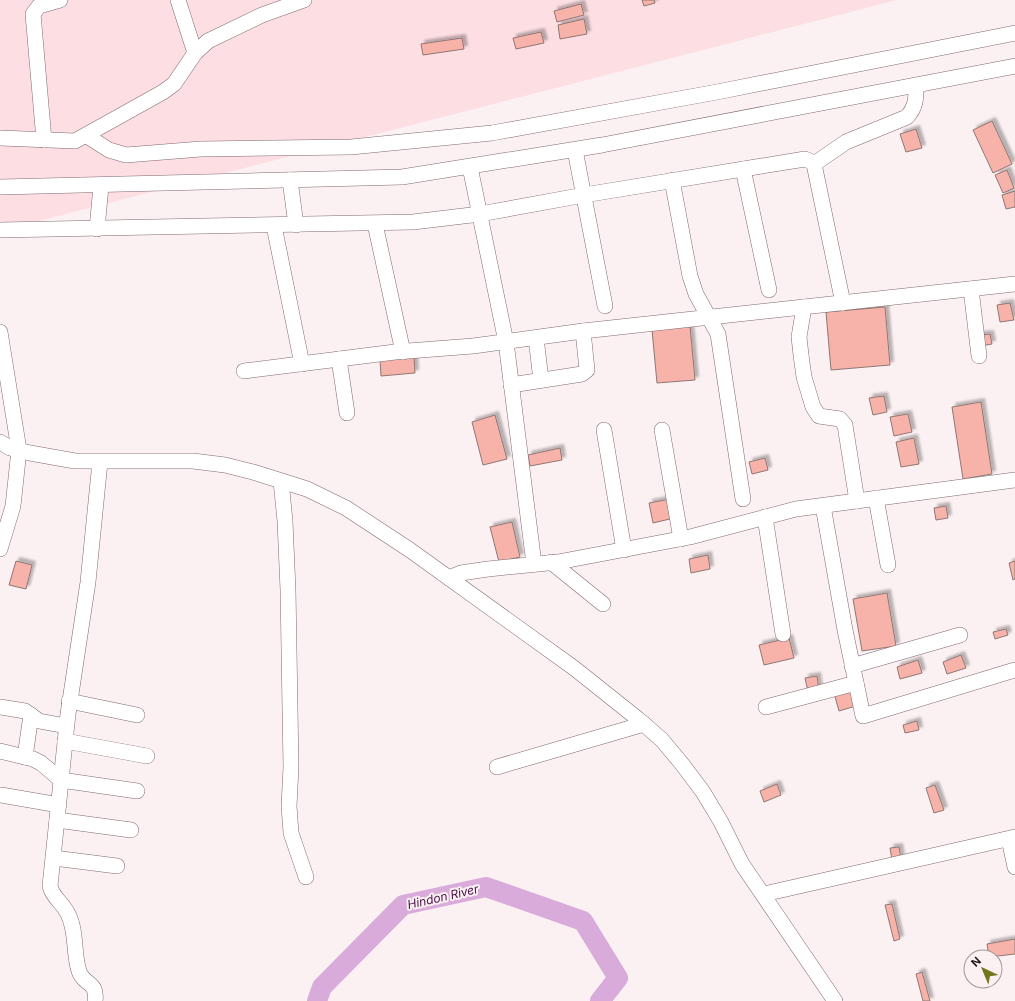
<svg xmlns="http://www.w3.org/2000/svg" width="1015" height="1001" font-family="Inter,sans-serif">
  <style>
    .built { fill: #fcdee3 }
    .lines { fill: none; stroke-linecap: round; stroke-linejoin: round }
    .river { stroke: #d9abda; stroke-width: 20 }
    .building { fill: #f7b3a9; stroke: #8f7773; filter: url(#shadow) }
    .minor-casing { stroke: #826a6e; stroke-width: 16 }
    .minor { stroke: #fff; stroke-width: 15 }
    .labels { text-anchor: middle; stroke-width: 4; stroke-linejoin: round; paint-order: stroke }
    .water-label { font-size: 12px; font-style: italic; fill: #47114a; stroke: #fbf0f2 }
  </style>
  <defs>
    <filter id="shadow"><feDropShadow dx="3.5" dy="-3.5" stdDeviation="1" flood-color="#0004"/></filter>
  </defs>
  <rect width="100%" height="100%" fill="#fbf0f2"/>
  <polygon class="built" points="0,0 897,0 0,231"/>
  <g class="lines">
    <polyline class="river" points="317,1001 322,987 403,905 486,887 583,921 618,978 600,1001"/>
  </g>
  <g class="building">
    <polygon points="642,0 654,0 655,3 644,6"/>
    <polygon points="581,4 584,15 557,22 554,11"/>
    <polygon points="584,19 587,34 560,39 558,25"/>
    <polygon points="541,32 544,43 516,49 513,38"/>
    <polygon points="462,38 464,49 423,55 421,44"/>
    <polygon points="992,121 1012,164 993,173 973,130"/>
    <polygon points="916,129 922,148 906,152 900,134"/>
    <polygon points="1007,170 1014,188 1003,193 995,175"/>
    <polygon points="1015,191 1015,207 1006,209 1002,195"/>
    <polygon points="1010,303 1014,320 1000,322 997,305"/>
    <polygon points="885,307 890,365 831,370 826,312"/>
    <polygon points="690,326 695,380 657,383 652,330"/>
    <polygon points="990,334 992,344 980,346 979,335"/>
    <polygon points="414,357 415,373 381,376 380,360"/>
    <polygon points="884,396 887,412 873,415 869,398"/>
    <polygon points="981,402 992,474 963,479 952,407"/>
    <polygon points="908,414 912,432 894,436 890,417"/>
    <polygon points="495,415 507,459 483,465 472,422"/>
    <polygon points="914,438 919,464 901,467 896,442"/>
    <polygon points="560,448 562,460 530,466 528,455"/>
    <polygon points="765,458 768,470 752,474 749,462"/>
    <polygon points="670,499 674,518 653,523 649,503"/>
    <polygon points="946,506 948,518 936,520 934,508"/>
    <polygon points="512,522 520,557 499,562 490,527"/>
    <polygon points="708,555 710,569 691,573 689,559"/>
    <polygon points="16,561 32,565 26,589 9,585"/>
    <polygon points="1015,561 1015,579 1013,580 1009,563"/>
    <polygon points="887,593 896,646 862,651 853,599"/>
    <polygon points="1006,629 1008,635 995,639 993,632"/>
    <polygon points="789,638 794,658 764,665 759,645"/>
    <polygon points="961,655 966,668 947,674 943,662"/>
    <polygon points="918,660 922,673 900,679 897,667"/>
    <polygon points="817,676 819,690 808,692 805,678"/>
    <polygon points="854,687 859,705 839,711 834,693"/>
    <polygon points="917,721 919,730 905,733 903,725"/>
    <polygon points="777,784 781,795 764,802 760,791"/>
    <polygon points="935,785 944,810 934,813 926,788"/>
    <polygon points="899,847 901,859 892,860 890,848"/>
    <polygon points="892,904 900,939 894,941 885,905"/>
    <polygon points="1015,939 1015,954 989,957 987,944"/>
    <polygon points="922,972 930,1001 923,1001 916,974"/>
  </g>
  <g class="lines">
    <g class="minor-casing">
      <g id="minor">
        <polyline points="178,0 195,53"/>
        <polyline points="87,136 109,150 126,155 201,149 351,147 492,133 717,92 1015,33"/>
        <polyline points="0,138 75,141 163,92 174,84 195,53 208,41 262,15 304,0"/>
        <polyline points="44,140 33,14 39,6 60,0"/>
        <polyline points="575,150 605,306"/>
        <path d="M814 164 846 142 907 117C916 107 916 99 916 86"/>
        <polyline points="470,167 506,342 534,564"/>
        <polyline points="743,169 769,290"/>
        <polyline points="290,180 296,225"/>
        <polyline points="672,180 690,276 696,294 718,334 743,499"/>
        <polyline points="0,187 402,177 602,145 1015,66"/>
        <polyline points="375,224 403,352"/>
        <polyline points="274,226 302,364"/>
        <polyline points="97,229 101,186"/>
        <polyline points="0,230 413,222 480,214 584,195 805,159 812,162 814,164 843,303"/>
        <polyline points="971,289 979,356"/>
        <polyline points="804,307 799,337 801,355 804,377 813,407 819,416 840,419 845,425 857,501"/>
        <polyline points="0,332 19,450 13,506 0,549"/>
        <polyline points="536,338 541,380"/>
        <polyline points="339,359 347,413"/>
        <polyline points="244,371 395,352 473,346 583,331 1015,284"/>
        <polyline points="511,385 582,374 587,370 583,331"/>
        <polyline points="604,430 624,550"/>
        <polyline points="662,430 681,539"/>
        <polyline points="0,442 10,448 30,453 75,461 193,461 225,465 253,472 307,489 346,508 410,550 574,668 638,719 662,740 682,764 703,792 721,822 742,864 835,1001"/>
        <polyline points="281,481 285,521 288,590 291,767 289,806 291,833 306,877"/>
        <polyline points="876,498 888,565"/>
        <polyline points="823,506 845,630 863,716 1015,670"/>
        <polyline points="765,517 783,634"/>
        <polyline points="551,562 603,604"/>
        <polyline points="449,578 461,573 488,569 558,562 690,537 796,509 1015,480"/>
        <polyline points="852,666 960,635"/>
        <polyline points="69,701 137,715"/>
        <polyline points="0,707 25,711 39,721 66,726"/>
        <polyline points="766,707 856,683"/>
        <polyline points="65,741 147,756"/>
        <polyline points="0,751 33,759 41,763 61,780 137,791"/>
        <polyline points="25,757 31,715"/>
        <polyline points="497,767 644,724"/>
        <polyline points="1,795 59,805"/>
        <polyline points="57,820 131,830"/>
        <polyline points="1009,839 1015,867"/>
        <polyline points="54,858 117,866"/>
        <polyline points="764,894 1015,837"/>
        <path d="M95 1001C98 981 83 985 79 971 73 953 77 931 68 914 63 903 52 897 50 886L68 714 88 582 100 462"/>
      </g>
    </g>
    <use href="#minor" class="minor"/>
  </g>
  <g class="labels">
    <g class="water-label">
      <text transform="translate(443 897) rotate(-13)" y="4">Hindon River</text>
    </g>
  </g>
  <g transform="translate(983 969) rotate(316)"><circle r="19" fill="#fbf0f2" stroke="#a29899"/>
  <path d="M0-3L7 15L0 10L-7 15Z" fill="#74761d"/>
  <text y="-6" font-size="11" font-weight="bold" text-anchor="middle" fill="#1c1314">N</text>
  </g>
</svg>
